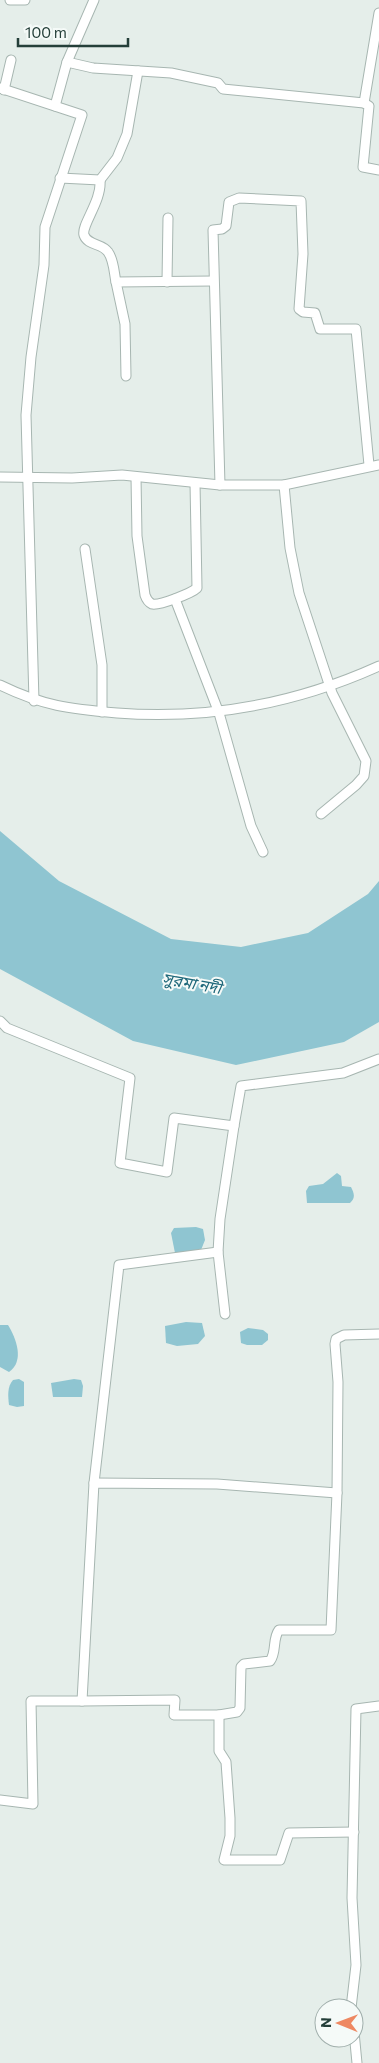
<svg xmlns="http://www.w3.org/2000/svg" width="379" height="2063" font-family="Commissioner,'Noto Sans Bengali',sans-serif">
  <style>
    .water { fill: #8fc5d1 }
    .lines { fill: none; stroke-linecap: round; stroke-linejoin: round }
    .minor-casing { stroke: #a7b6b1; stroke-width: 11 }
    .minor { stroke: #fff; stroke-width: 9 }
    .labels { text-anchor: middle; stroke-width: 4; stroke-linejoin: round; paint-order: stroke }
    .water-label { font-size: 16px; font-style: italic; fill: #1f687a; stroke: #f5faf8 }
  </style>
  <rect width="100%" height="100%" fill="#e5eeea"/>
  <g class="water">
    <polygon points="0,831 59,881 171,939 241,947 308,933 368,894 379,881 379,1022 344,1042 236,1065 133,1041 0,969"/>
    <path d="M337 1173 341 1176 342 1186 351 1187C354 1193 356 1198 350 1203H307L306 1191 309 1186 323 1184Z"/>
    <polygon points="196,1227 203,1229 205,1240 201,1250 175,1253 171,1233 174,1228"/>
    <polygon points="186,1322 202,1323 205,1336 198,1344 177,1346 166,1343 165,1326"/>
    <path d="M0 1325H8C16 1338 25 1361 9 1372L0 1367Z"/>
    <polygon points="248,1328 263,1330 268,1334 268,1340 262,1345 247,1345 241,1343 240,1332"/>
    <path d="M19 1379 24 1382V1406L17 1407 9 1405C8 1396 7 1387 13 1380Z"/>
    <polygon points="74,1379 81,1380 83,1386 82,1397 53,1397 51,1383"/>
  </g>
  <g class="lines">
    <g class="minor-casing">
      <g id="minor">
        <polyline points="10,0 25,0"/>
        <polyline points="67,62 93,68 171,73 218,83 223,89 364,103 379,13"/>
        <polyline points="0,88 82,115 45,227 44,265 31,357 26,415 34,701"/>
        <polyline points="4,90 11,60"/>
        <polyline points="364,103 369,106 363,167 379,170"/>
        <polyline points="55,106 67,62 94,0"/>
        <polyline points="60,178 100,180 117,158 127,134 138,71"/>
        <path d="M100 180C102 201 81 225 84 235 88 246 102 243 108 252 114 260 114 273 116 282"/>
        <polyline points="167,282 168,218"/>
        <polyline points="126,376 125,324 116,282 213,281"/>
        <polyline points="0,477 72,478 122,475 220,485 284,485 379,465"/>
        <path d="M136 477 137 536 145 595C146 598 148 602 152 604 159 606 192 593 197 588L195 483"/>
        <polyline points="220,485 213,230 222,229 226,226 229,202 239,198 301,201 303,254 299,309 303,312 315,313 320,329 356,329 369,465"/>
        <polyline points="284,485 290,548 299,593 332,693 366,761 364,776 356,785 321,814"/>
        <polyline points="85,549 102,665 102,712"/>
        <polyline points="175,599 219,713 251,826 263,852"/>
        <path d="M0 685C43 706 70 709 117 713 209 720 295 704 379 666"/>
        <polyline points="0,1021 7,1028 130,1078 120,1163 167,1172 174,1118 234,1126 241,1086 343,1073 379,1059"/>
        <polyline points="225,1314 218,1252 220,1219 234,1126"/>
        <polyline points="94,1483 119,1265 218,1252"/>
        <polyline points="82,1701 175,1700 174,1715 219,1715 219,1751 226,1762 230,1818 230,1836 224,1860 280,1860 289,1833 354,1832"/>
        <path d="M219 1715 237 1712 240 1708 241 1667 244 1664 270 1661C277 1652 272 1639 279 1630H331L337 1493 338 1382 335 1344 336 1339 344 1335 379 1334"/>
        <polyline points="0,1800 33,1804 31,1701 82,1701 94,1483 217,1484 337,1493"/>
        <polyline points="351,2008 356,1965 352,1898 356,1709 379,1706"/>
        <polyline points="354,2032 357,2063"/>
      </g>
    </g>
    <use href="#minor" class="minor"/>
  </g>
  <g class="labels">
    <g class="water-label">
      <text transform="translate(192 983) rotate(10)" y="6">সুরমা নদী</text>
    </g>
  </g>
  <g transform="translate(339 2023) rotate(271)"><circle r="24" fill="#f5faf8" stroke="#a1afac"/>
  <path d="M0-4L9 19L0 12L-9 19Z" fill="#ee8862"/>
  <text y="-8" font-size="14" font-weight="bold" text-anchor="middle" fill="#243f39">N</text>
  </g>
  <path d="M18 38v8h110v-8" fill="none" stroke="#243f39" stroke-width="2.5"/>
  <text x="25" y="38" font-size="15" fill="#243f39" stroke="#f5faf8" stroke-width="4" paint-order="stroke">100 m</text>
</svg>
